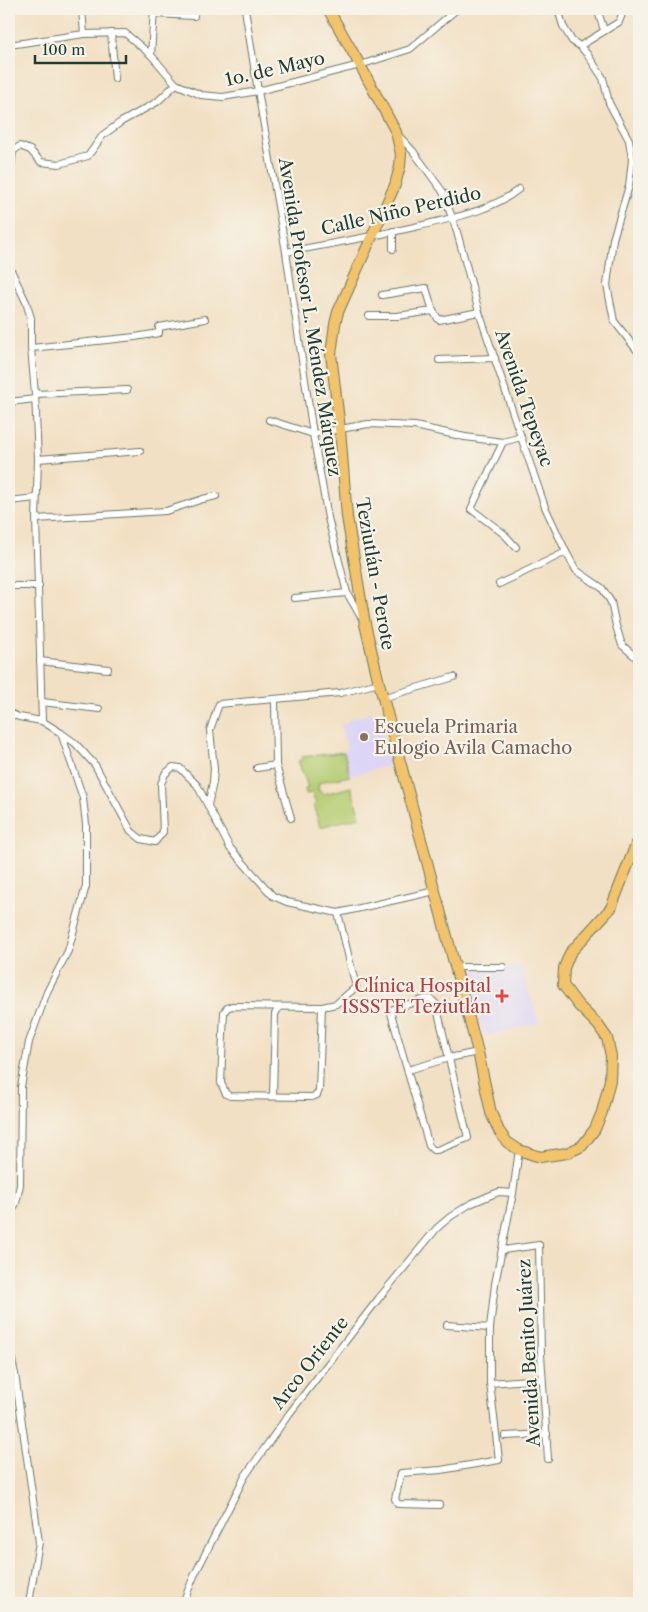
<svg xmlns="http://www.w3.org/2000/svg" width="648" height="1612" font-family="'Libre Caslon Text',serif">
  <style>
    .built { fill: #ddd5f6 }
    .green { fill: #b5cd72; stroke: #6a8553 }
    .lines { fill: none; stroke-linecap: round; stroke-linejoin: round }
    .street-casing { stroke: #697666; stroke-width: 8 }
    .primary-casing { stroke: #697666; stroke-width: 12 }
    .street { stroke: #fff; stroke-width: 6 }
    .primary { stroke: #f2c36a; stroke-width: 10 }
    .education-dot { fill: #8d6e63; stroke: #f7f3e8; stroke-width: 2 }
    .health-dot { fill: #e0444e; stroke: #f7f3e8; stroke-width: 2 }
    .labels { text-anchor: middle; stroke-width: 4.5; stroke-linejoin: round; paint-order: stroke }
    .street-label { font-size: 18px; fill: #1f3d34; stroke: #f7f3e8 }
    .education-label { font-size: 18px; fill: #785e54; stroke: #f7f3e8; text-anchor: start }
    .health-label { font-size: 18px; fill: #be3a42; stroke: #f7f3e8; text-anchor: end }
  </style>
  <rect width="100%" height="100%" fill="#f7f3e8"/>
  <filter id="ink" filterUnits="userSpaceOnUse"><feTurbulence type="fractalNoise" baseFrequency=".02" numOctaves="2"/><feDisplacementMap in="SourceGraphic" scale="10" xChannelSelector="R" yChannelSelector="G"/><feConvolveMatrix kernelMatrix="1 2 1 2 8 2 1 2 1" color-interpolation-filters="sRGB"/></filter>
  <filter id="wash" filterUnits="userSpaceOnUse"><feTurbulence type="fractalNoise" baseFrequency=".0096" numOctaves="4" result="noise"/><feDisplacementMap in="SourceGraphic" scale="20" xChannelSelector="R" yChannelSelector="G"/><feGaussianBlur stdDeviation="1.12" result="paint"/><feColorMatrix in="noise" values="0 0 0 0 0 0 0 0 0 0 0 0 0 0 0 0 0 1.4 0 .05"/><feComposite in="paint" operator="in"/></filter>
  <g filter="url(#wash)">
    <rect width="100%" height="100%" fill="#f2e0c4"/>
    <g class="built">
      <polygon points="376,712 391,765 350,776 344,752 347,748 341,725 347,723 350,719"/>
      <polygon points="521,967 539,1023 484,1036 466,970"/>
    </g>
    <polygon class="green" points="344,752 350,776 320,782 318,786 319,791 324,794 351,787 360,817 320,827 314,805 316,804 312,793 306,794 305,789 308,787 298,761 302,760 302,757"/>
  </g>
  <g filter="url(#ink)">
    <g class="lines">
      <g class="street-casing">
        <g id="street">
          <polyline points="82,9 84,34"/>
          <polyline points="245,9 258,91 286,252 313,434 328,518 347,593 361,617"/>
          <polyline points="558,9 563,26 572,41 580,46 587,54 603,78 609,103 629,140 632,160 629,186 613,239 607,285 614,321 639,353"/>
          <polyline points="597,9 604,30"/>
          <polyline points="154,14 194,16"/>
          <polyline points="111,33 115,79"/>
          <polyline points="9,45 84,34 125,33 151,55 176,84 201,95 223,97 258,91 360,65 410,49 457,9"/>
          <polyline points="580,46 619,22 624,9"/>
          <polyline points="151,55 154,9"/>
          <polyline points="398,135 413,151 443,192 457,232 479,312 521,437 545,507 566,552 576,570 602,588 611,602 616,626 622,645 639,660"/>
          <polyline points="9,166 11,166 13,151 20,146 30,150 41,162 59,164 88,156 103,135 121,122 157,102 176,84"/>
          <polyline points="393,249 393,231"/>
          <path d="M286 252C331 244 375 236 419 226 452 218 492 211 519 189"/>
          <polyline points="9,266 26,302 31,318 31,348 35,394 38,459 36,519 42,721"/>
          <polyline points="382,295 426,288 433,311 439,320 479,312"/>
          <polyline points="369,316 397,316 433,311"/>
          <polyline points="31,348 135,337 159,333 159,327 205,319"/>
          <polyline points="439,360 495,358"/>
          <polyline points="35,394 127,390"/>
          <polyline points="9,402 35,399"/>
          <polyline points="269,420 313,434 368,424 415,426 465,437 503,442 521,437"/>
          <polyline points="503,442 471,509 504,534 516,547"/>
          <polyline points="38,459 140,451"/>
          <polyline points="9,501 36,498"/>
          <polyline points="36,519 166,511 203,499 216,496"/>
          <polyline points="499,584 566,552"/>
          <polyline points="9,586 39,586"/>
          <polyline points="294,598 347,593"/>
          <polyline points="40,661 108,669"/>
          <polyline points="382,698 454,677"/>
          <polyline points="275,700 276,765 291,818"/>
          <polyline points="42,702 99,709"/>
          <polyline points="9,713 19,717 42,721 61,733 83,798 86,824 86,886 68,951 47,992 29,1042 21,1087 20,1185 16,1203 9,1218"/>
          <polyline points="61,733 75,743 95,765 131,831 141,839 155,842 163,832 161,784 165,774 173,767 180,768 197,785 230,848 273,896 287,902 338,913 435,891"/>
          <polyline points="257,768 276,765"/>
          <polyline points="208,805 213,782 214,769 210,730 219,704 340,693 379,683"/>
          <polyline points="456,967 503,967"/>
          <polygon points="425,999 431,999 436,1004 468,1138 437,1150 433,1150 429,1146 390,1010"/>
          <polyline points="322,1007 319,1090 317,1095 312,1097 230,1096 226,1094 221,1083 224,1012 227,1008 232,1006 322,1007 336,1004 356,987 338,913"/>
          <polyline points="408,1070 449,1058 478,1052"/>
          <polyline points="273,1096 275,1014 279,1007"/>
          <polyline points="503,1250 539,1245 541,1355 548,1459"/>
          <polyline points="447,1325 490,1328"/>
          <polyline points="9,1347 15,1374 39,1542 29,1603"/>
          <polyline points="490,1383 542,1379"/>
          <polyline points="505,1436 547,1434"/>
          <polyline points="439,1505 398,1504 395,1499 401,1473 441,1470 499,1460 490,1383 490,1328 495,1284 513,1193 519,1150"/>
          <polyline points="183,1603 194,1576 245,1476 289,1414 379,1298 437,1228 450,1217 470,1204 491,1195 499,1192 513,1193"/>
        </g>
      </g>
      <g class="primary-casing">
        <polyline id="primary" points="328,9 360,65 396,132 401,154 400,166 395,185 338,312 335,324 331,354 340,429 347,517 365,624 379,683 478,1052 491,1113 499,1131 507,1142 519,1150 540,1157 567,1153 582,1146 595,1129 602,1112 610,1080 611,1056 607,1038 598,1025 578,1005 563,985 564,968 570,953 611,908 635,847 639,840"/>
      </g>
      <use href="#street" class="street"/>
      <use href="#primary" class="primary"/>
    </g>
  </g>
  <circle class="education-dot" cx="364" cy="737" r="5"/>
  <path class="health-dot" d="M499.5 988.5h5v5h5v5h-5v5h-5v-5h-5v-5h5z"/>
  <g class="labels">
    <g class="street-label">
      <text transform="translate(275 69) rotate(-13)" y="6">1o. de Mayo</text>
      <text transform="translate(401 211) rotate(-13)" y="6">Calle Niño Perdido</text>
      <text transform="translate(310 317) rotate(81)" y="6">Avenida Profesor L. Méndez Márquez</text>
      <text transform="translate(524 398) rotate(71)" y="6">Avenida Tepeyac</text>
      <text transform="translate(375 574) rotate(80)" y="6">Teziutlán - Perote</text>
      <text transform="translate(529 1353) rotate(-93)" y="6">Avenida Benito Juárez</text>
      <text transform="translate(310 1363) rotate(-52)" y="6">Arco Oriente</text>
    </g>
    <g class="education-label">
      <text x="374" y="733">Escuela Primaria<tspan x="374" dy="21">Eulogio Avila Camacho</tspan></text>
    </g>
    <g class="health-label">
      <text x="491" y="992">Clínica Hospital<tspan x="491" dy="21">ISSSTE Teziutlán</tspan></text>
    </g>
  </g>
  <rect width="648" height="1612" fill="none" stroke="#f7f3e8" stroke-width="30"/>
  <path d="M35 55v8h91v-8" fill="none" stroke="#1f3d34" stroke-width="2.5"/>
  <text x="42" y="55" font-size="15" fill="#1f3d34" stroke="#f7f3e8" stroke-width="4" paint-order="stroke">100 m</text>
</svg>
